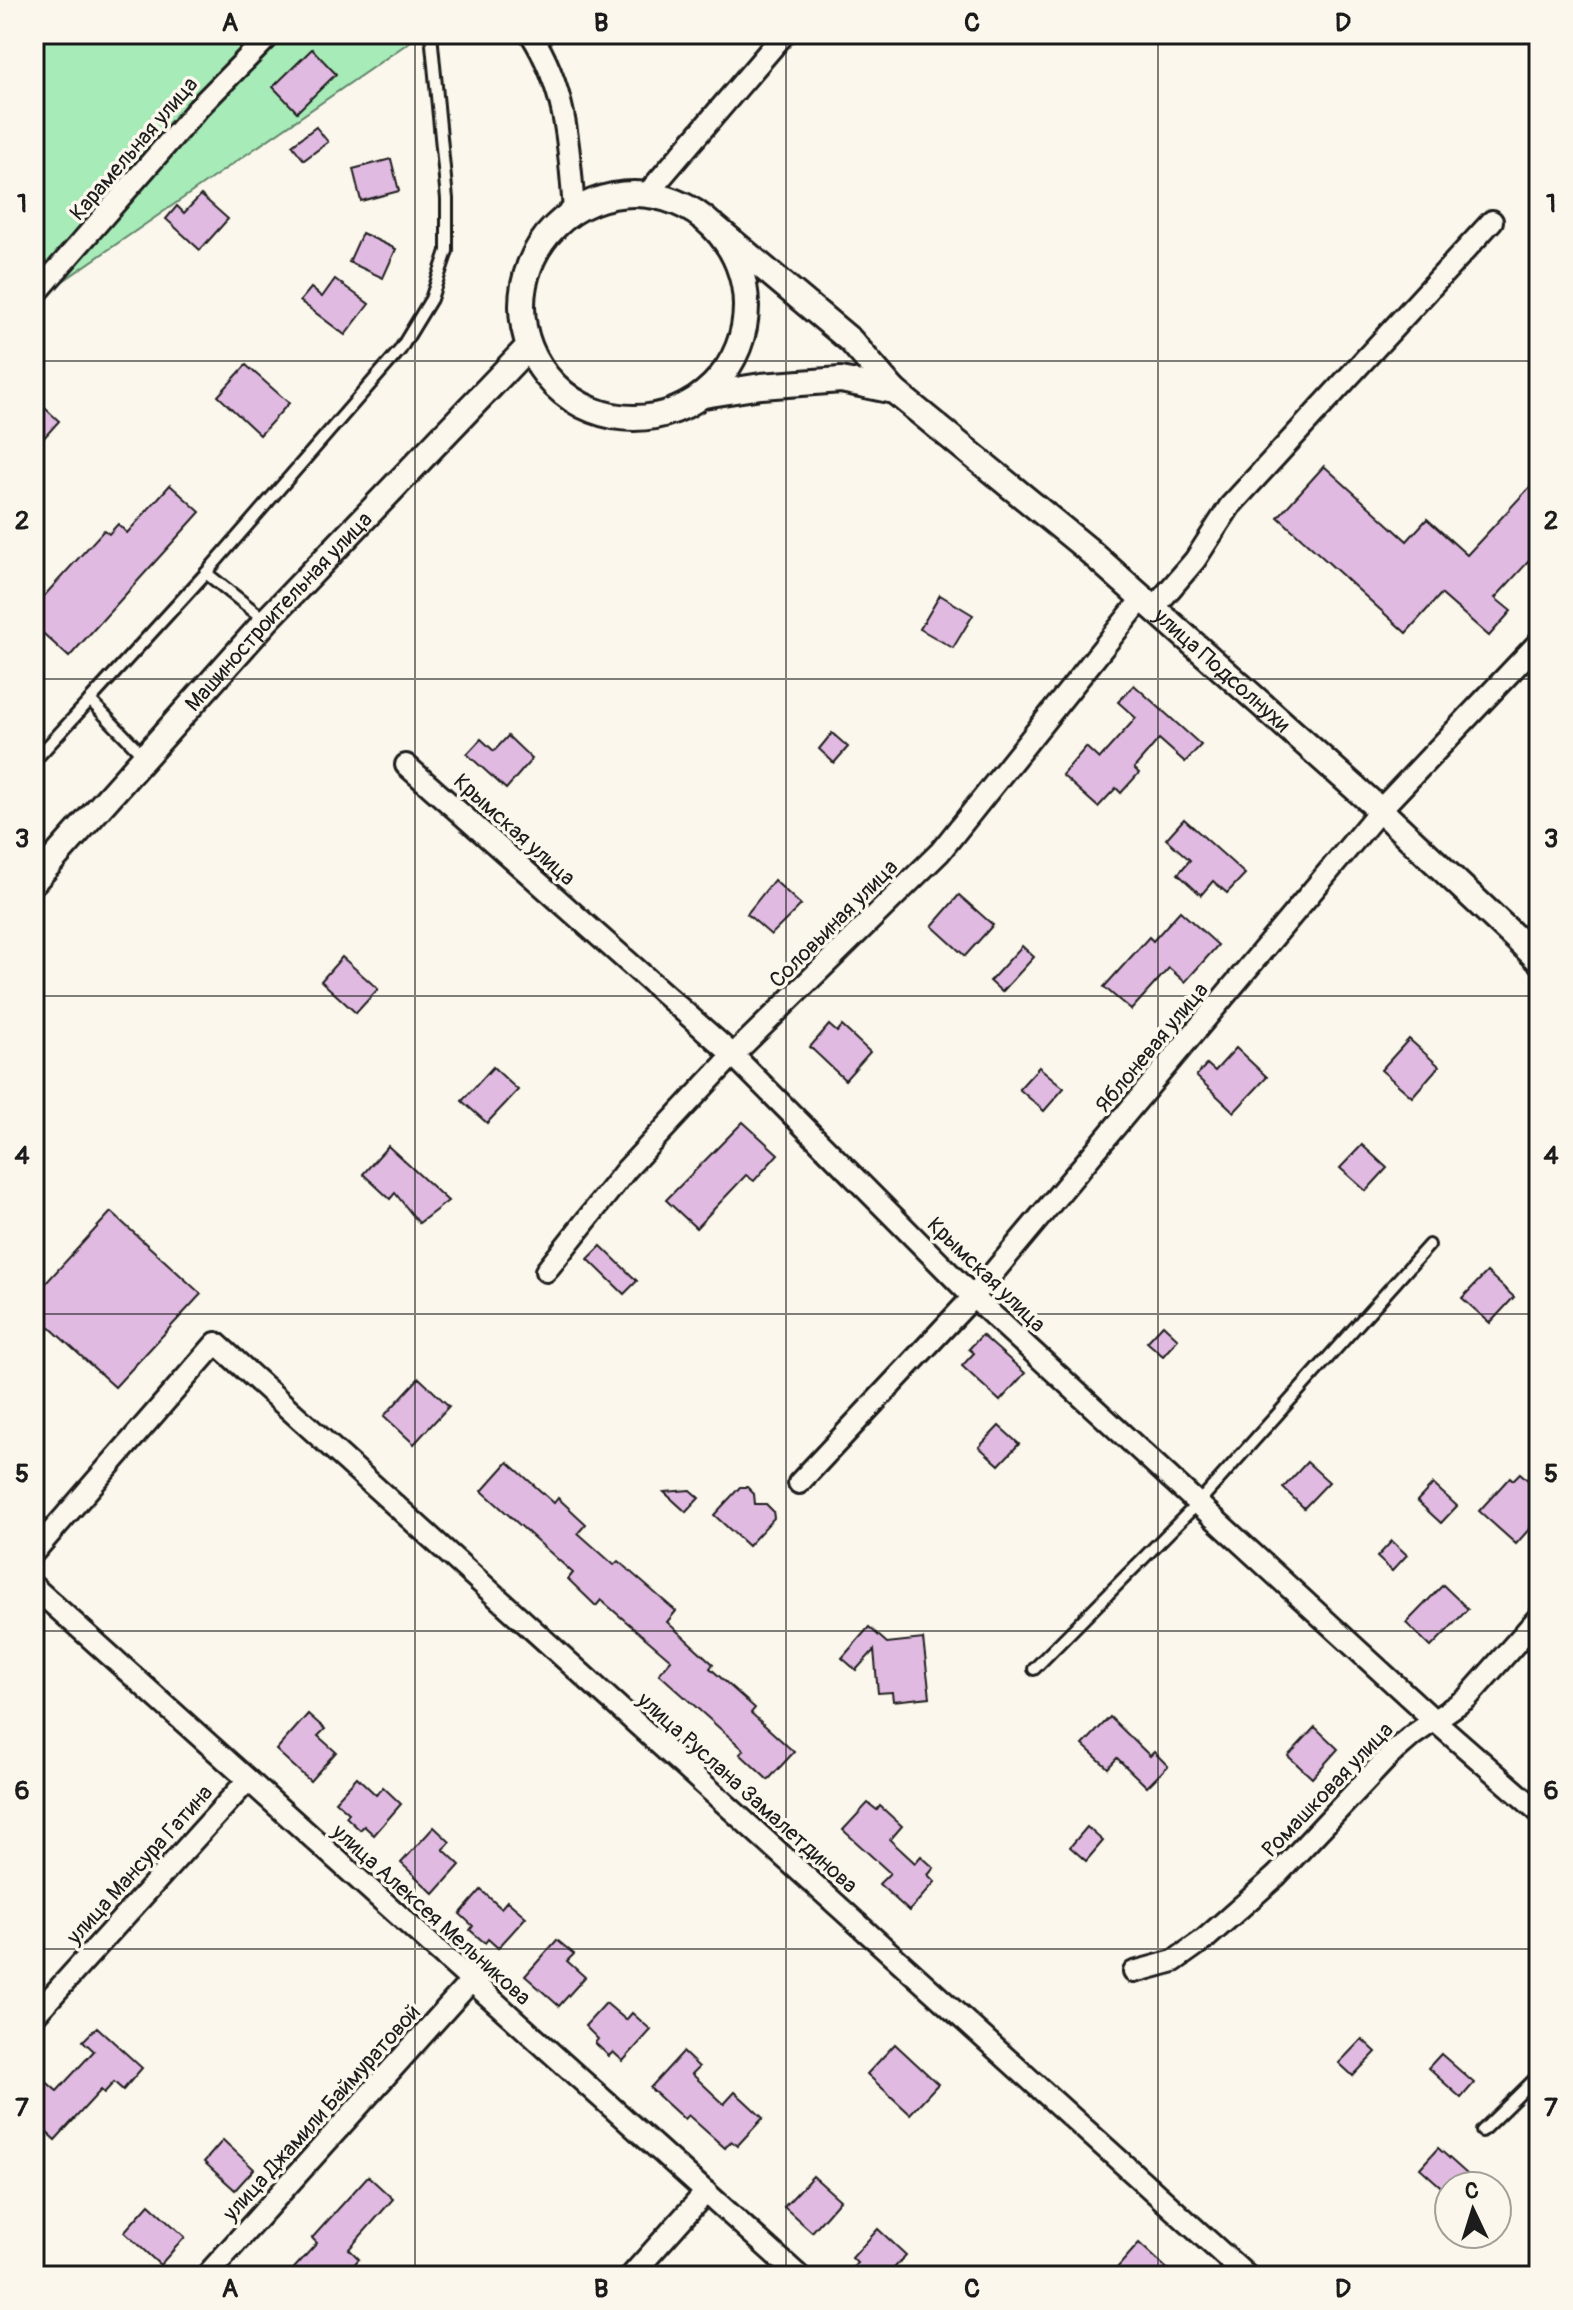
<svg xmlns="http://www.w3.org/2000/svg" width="1573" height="2310" font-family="Pangolin,sans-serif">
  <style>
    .green { fill: #a7ecb8; stroke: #62846a; stroke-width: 2 }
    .building { fill: #e1bae2; stroke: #1c1c1c; stroke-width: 2 }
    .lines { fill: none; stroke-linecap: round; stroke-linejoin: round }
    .service-casing { stroke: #1c1c1c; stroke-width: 16 }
    .minor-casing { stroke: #1c1c1c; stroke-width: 26 }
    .tertiary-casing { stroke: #1c1c1c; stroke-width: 30 }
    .service { stroke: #fbf7ec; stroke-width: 10 }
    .minor { stroke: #fbf7ec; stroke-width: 20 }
    .tertiary { stroke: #fbf7ec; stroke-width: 24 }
    .grid { fill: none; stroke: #1c1c1c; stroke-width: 2; stroke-opacity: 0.55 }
    .labels { text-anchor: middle; stroke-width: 7; stroke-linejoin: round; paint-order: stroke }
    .street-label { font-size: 22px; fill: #1c1c1c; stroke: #fbf7ec }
    .neatline { fill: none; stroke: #1c1c1c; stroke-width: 3 }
    .grid-label { font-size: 26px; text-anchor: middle; font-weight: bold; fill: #1c1c1c }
  </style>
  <rect width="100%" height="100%" fill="#fbf7ec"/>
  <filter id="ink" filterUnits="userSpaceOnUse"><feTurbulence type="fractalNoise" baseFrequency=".0125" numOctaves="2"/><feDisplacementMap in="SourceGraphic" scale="16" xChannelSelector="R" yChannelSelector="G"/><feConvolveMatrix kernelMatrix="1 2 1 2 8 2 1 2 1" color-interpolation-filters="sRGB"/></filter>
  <g filter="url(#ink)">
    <polygon class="green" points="34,34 421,34 34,301"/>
    <g class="building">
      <polygon points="312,49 336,74 297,112 273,87"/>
      <polygon points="316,127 328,142 304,160 292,145"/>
      <polygon points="391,159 399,191 361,201 353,169"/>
      <polygon points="201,195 228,219 200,250 166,219 177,206 184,213"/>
      <polygon points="362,233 396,249 383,278 349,262"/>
      <polygon points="335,279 369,304 345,335 300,301 311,288 322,297"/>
      <polygon points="246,365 289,403 260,435 218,396"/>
      <polygon points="34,398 59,421 34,449"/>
      <polygon points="1324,466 1407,541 1427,519 1467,555 1539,477 1539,550 1495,598 1511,611 1489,636 1441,594 1406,633 1278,517"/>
      <polygon points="170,485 200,512 69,657 34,625 34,607 104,530 109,534 118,524 127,533"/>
      <polygon points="940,595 973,615 953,648 920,629"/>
      <polygon points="1134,685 1201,745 1185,762 1159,739 1134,768 1139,773 1121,793 1116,788 1098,807 1062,775 1086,747 1099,759 1136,718 1118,702"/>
      <polygon points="832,733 848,747 834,763 819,749"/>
      <polygon points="508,736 532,759 506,789 467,754 481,739 494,751"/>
      <polygon points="1184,819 1245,874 1227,893 1213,881 1201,895 1178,874 1190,860 1166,839"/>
      <polygon points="774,880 801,905 771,935 747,914"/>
      <polygon points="959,895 993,925 965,956 932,926"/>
      <polygon points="1180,911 1218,945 1185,982 1169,968 1131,1010 1104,987 1149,937 1153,941"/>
      <polygon points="1022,946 1034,957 1002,992 990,981"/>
      <polygon points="342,957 378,989 356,1013 321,981"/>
      <polygon points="829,1025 837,1032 842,1026 870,1052 845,1080 810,1047"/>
      <polygon points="1409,1039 1439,1066 1412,1097 1381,1070"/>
      <polygon points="1236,1048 1267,1077 1234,1112 1196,1076 1207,1064 1215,1071"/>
      <polygon points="493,1067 518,1090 487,1123 462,1101"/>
      <polygon points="1039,1067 1064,1088 1044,1111 1019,1089"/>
      <polygon points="743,1122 778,1154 754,1181 746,1175 696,1228 666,1200"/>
      <polygon points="1362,1145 1387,1168 1366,1191 1340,1168"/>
      <polygon points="388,1146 448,1201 419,1223 395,1193 390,1199 363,1174"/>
      <polygon points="111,1212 201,1294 115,1387 34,1313 34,1296"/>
      <polygon points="601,1246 637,1281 624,1294 588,1259"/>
      <polygon points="1487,1272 1514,1297 1490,1323 1462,1298"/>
      <polygon points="1163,1325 1178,1339 1163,1356 1147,1342"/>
      <polygon points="982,1335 1025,1373 1000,1401 962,1366 974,1353 969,1349"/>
      <polygon points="419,1378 449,1406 414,1444 384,1416"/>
      <polygon points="999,1426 1019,1444 999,1465 979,1447"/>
      <polygon points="508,1462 554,1503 558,1498 586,1524 578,1533 614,1565 618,1561 676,1611 667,1622 713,1664 710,1668 755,1708 751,1713 794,1752 768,1780 740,1754 744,1750 659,1674 671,1660 601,1600 596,1606 568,1579 573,1573 482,1491"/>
      <polygon points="1307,1462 1329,1482 1304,1508 1283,1488"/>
      <polygon points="1520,1473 1539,1490 1539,1518 1516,1544 1479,1511 1510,1477 1513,1480"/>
      <polygon points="1433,1484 1457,1506 1441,1523 1417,1501"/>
      <polygon points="740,1487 747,1487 754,1494 755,1504 766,1504 773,1511 774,1518 748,1546 714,1515"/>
      <polygon points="690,1490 699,1498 686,1512 664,1492"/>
      <polygon points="1392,1541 1407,1555 1392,1571 1377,1557"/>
      <polygon points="1443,1585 1468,1609 1431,1647 1406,1623"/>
      <polygon points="869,1627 887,1643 923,1639 930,1697 893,1701 892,1692 878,1693 874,1650 856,1670 842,1658"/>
      <polygon points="308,1714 325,1729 318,1736 336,1752 310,1781 276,1750"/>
      <polygon points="1110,1717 1150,1756 1154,1752 1168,1766 1147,1787 1117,1758 1108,1768 1083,1745"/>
      <polygon points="1315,1727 1338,1749 1312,1778 1288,1756"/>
      <polygon points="357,1777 376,1795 383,1787 401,1804 374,1835 364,1826 360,1830 346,1817 349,1813 335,1801"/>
      <polygon points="868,1803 877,1810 880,1806 902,1826 890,1840 915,1863 921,1856 934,1868 928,1875 935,1882 909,1911 879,1884 890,1873 843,1830"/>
      <polygon points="434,1827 450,1842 443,1849 460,1865 434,1894 401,1863"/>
      <polygon points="1087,1827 1103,1841 1086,1861 1070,1847"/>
      <polygon points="481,1890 501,1908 507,1901 526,1917 498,1948 488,1939 485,1943 470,1930 473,1926 460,1914"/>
      <polygon points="557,1940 574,1954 567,1961 585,1977 559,2006 525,1976"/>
      <polygon points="606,2003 626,2020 632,2013 651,2030 623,2061 613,2052 609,2056 595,2043 598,2039 585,2026"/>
      <polygon points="97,2027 142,2068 123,2090 114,2082 104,2093 101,2090 55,2140 34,2121 34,2091 44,2080 57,2091 94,2051 83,2041"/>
      <polygon points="1362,2039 1376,2052 1353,2076 1339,2063"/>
      <polygon points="895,2044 938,2084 910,2114 867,2074"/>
      <polygon points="683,2052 699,2067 692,2074 724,2104 735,2092 763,2118 737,2146 731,2141 725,2148 688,2115 684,2119 650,2088"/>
      <polygon points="1441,2054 1474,2083 1461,2098 1428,2068"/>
      <polygon points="223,2140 254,2169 235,2190 204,2162"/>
      <polygon points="1438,2148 1467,2174 1456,2186 1449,2186 1449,2194 1420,2168"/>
      <polygon points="368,2176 393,2199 349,2249 359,2259 344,2276 287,2276 317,2243 312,2238"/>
      <polygon points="813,2176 840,2200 812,2232 784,2207"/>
      <polygon points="149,2204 185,2237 160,2265 124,2232"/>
      <polygon points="878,2229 906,2255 887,2276 846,2276 857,2263 852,2258"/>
      <polygon points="1139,2243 1175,2276 1110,2276"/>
    </g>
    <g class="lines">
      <g class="service-casing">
        <g id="service">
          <polyline points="206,573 400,350 431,299 447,251 447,199 431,34"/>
          <polyline points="144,756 90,700 206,573 265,620"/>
          <polyline points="34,761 90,700"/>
          <polyline points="1034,1669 1198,1503 1429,1245"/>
          <polyline points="1482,2131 1539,2075"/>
        </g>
      </g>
      <g class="minor-casing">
        <g id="minor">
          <path d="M531 34C567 91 569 146 574 211"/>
          <polyline points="647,194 784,34"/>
          <polyline points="34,296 201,105 271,34"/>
          <polyline points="1154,608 1195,560 1230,506 1492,221"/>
          <polyline points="406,765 733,1055 973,1297 1435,1721 1539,1812"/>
          <polyline points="546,1271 626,1170 733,1055 940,852 1142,599"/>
          <polyline points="799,1483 973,1297 1380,810 1539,642"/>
          <polyline points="34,1552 216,1343 1247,2276"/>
          <polyline points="34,1587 799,2276"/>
          <polyline points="1134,1972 1174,1961 1205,1939 1276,1876 1389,1756 1413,1735 1467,1698 1539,1617"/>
          <polyline points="34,2016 248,1780"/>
          <polyline points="206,2276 471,1981"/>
          <polyline points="631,2276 706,2192"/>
        </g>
      </g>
      <g class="tertiary-casing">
        <g id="tertiary">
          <circle cx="634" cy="306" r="112"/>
          <path id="s1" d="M715 227 851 341 894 391 1086 548 1380 810 1539 960"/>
          <polyline points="704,395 761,386 841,380 894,391"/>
          <path id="s2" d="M34 881 266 621 529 346"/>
        </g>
      </g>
      <use href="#service" class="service"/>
      <use href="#minor" class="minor"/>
      <use href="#tertiary" class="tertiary"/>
    </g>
  </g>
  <path class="grid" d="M415 34V2276M786 34V2276M1158 34V2276M34 361H1539M34 679H1539M34 996H1539M34 1314H1539M34 1631H1539M34 1949H1539"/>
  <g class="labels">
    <g class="street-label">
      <text transform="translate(133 148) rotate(-49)" y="8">Карамельная улица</text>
      <text dy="8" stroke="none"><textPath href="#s2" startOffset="364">Машиностроительная улица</textPath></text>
      <text dy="8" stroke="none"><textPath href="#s1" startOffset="674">улица Подсолнухи</textPath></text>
      <text transform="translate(515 829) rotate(42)" y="8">Крымская улица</text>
      <text transform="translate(833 923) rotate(-45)" y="8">Соловьиная улица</text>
      <text transform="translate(1151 1047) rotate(-50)" y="8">Яблоневая улица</text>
      <text transform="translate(987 1274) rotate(44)" y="8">Крымская улица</text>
      <text transform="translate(1327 1789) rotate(-46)" y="8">Ромашковая улица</text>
      <text transform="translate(748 1792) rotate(42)" y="8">улица Руслана Замалетдинова</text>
      <text transform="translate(139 1864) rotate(-48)" y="8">улица Мансура Гатина</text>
      <text transform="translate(432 1914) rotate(42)" y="8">улица Алексея Мельникова</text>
      <text transform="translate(321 2112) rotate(-48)" y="8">улица Джамили Баймуратовой</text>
    </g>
  </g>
  <rect width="1573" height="2310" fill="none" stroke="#fbf7ec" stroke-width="88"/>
  <g transform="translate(1473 2210) rotate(356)"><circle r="38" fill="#fbf7ec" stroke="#a29f99" stroke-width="2"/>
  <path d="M0-6L14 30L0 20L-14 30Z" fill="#1c1c1c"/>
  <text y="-12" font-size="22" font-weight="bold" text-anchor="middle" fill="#1c1c1c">С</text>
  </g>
  <rect x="44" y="44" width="1485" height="2222" class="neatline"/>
  <g class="grid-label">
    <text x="230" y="31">A</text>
    <text x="601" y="31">B</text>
    <text x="972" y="31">C</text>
    <text x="1343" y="31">D</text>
    <text x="22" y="212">1</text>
    <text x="1551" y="212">1</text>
    <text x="22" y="529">2</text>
    <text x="1551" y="529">2</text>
    <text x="22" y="847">3</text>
    <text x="1551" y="847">3</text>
    <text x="22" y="1164">4</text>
    <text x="1551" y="1164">4</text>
    <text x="22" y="1482">5</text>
    <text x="1551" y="1482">5</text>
    <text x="22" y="1799">6</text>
    <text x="1551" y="1799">6</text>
    <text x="22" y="2116">7</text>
    <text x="1551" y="2116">7</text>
    <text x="230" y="2297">A</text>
    <text x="601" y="2297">B</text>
    <text x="972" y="2297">C</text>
    <text x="1343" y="2297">D</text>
  </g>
</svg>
